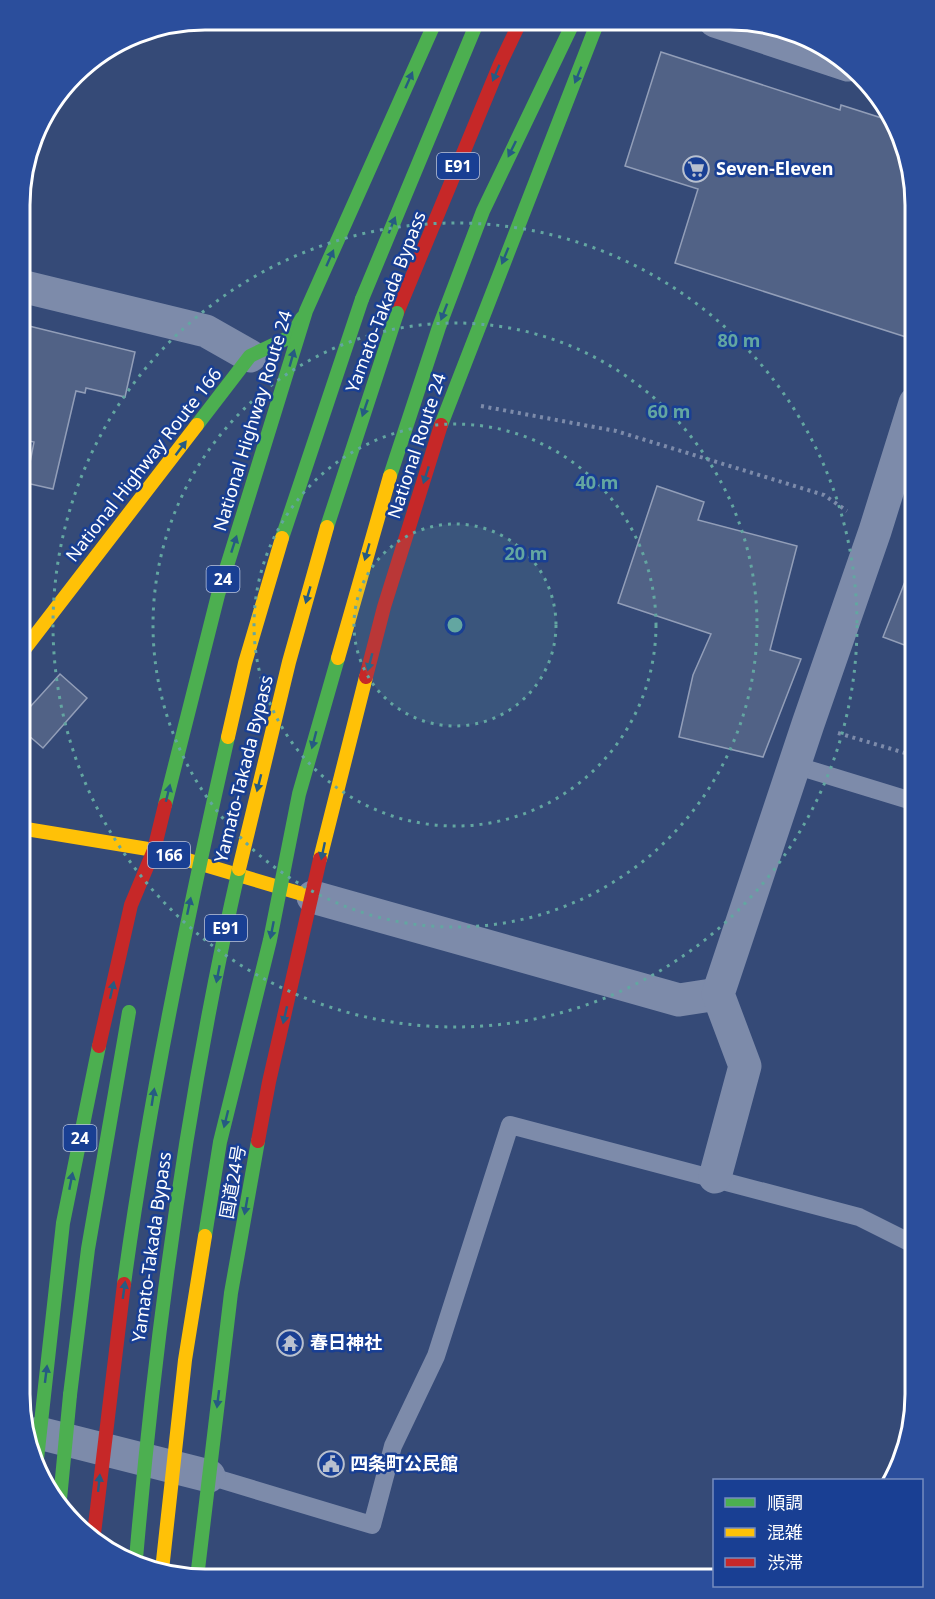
<svg xmlns="http://www.w3.org/2000/svg" width="935" height="1599" font-family="'Noto Sans','Noto Sans JP',sans-serif">
  <style>
    .building { fill: #516286; stroke: #929eb8; stroke-width: 1.5 }
    .lines { fill: none; stroke-linecap: round; stroke-linejoin: round }
    .path { stroke: #7d8baa; stroke-width: 4; stroke-dasharray: 3 4.5; stroke-linecap: butt }
    .lane { stroke: #7d8baa; stroke-width: 18 }
    .street { stroke: #7d8baa; stroke-width: 33 }
    .fast { stroke: #4caf50; stroke-width: 14 }
    .slow { stroke: #ffc107; stroke-width: 14 }
    .jam { stroke: #c62828; stroke-width: 14 }
    .fast-bridge { stroke: #4caf50; stroke-width: 14 }
    .slow-bridge { stroke: #ffc107; stroke-width: 14 }
    .jam-bridge { stroke: #c62828; stroke-width: 14 }
    .oneway { fill: #265b82 }
    .ring { fill: none; stroke: #63a6a1; stroke-width: 3; stroke-dasharray: 3 6 }
    .labels { text-anchor: middle; stroke-width: 5; stroke-linejoin: round; paint-order: stroke }
    .shield { fill: #193f93; stroke: #bac5df; stroke-width: 1.5 }
    .shield-label { font-size: 16px; font-weight: bold; fill: #fff }
    .poi-label { font-size: 18px; font-weight: bold; fill: #fff; stroke: #193f93; text-anchor: start }
    .street-label { font-size: 18px; fill: #fff; stroke: #193f93 }
    .rim { fill: none; stroke: #fff; stroke-width: 3 }
    .centre { fill: #63a6a1; stroke: #193f93; stroke-width: 3 }
    .ring-label { font-size: 18px; text-anchor: middle; font-weight: bold; fill: #63a6a1; stroke: #193f93; stroke-width: 5; stroke-linejoin: round; paint-order: stroke }
  </style>
  <rect width="100%" height="100%" fill="#354a77"/>
  <g class="building">
    <polygon points="661,52 840,110 841,105 891,121 902,134 915,205 915,308 906,337 675,263 698,189 625,166"/>
    <polygon points="29,326 135,352 125,397 86,388 85,393 76,391 53,489 26,483 34,442 21,439 21,356"/>
    <polygon points="657,486 704,502 698,520 797,546 770,650 801,659 763,757 679,737 693,675 711,634 618,603"/>
    <polygon points="914,559 915,559 915,649 883,637"/>
    <polygon points="60,674 87,698 43,748 20,728 20,718"/>
  </g>
  <g class="lines">
    <g class="path">
      <polyline points="481,406 616,431 824,495 847,511"/>
      <polyline points="838,733 915,756"/>
    </g>
    <g class="lane">
      <polyline points="794,765 915,802"/>
      <polyline points="209,1476 372,1525 393,1446 436,1356 510,1125 859,1217 915,1245"/>
    </g>
    <g class="street">
      <polyline points="715,21 848,65"/>
      <polyline points="21,286 206,331 250,356"/>
      <polyline points="313,897 679,1000 718,994"/>
      <polyline points="715,1177 745,1066 718,994 808,724 875,531 915,403"/>
      <polyline points="39,1433 209,1476"/>
    </g>
    <g class="fast">
      <polyline points="362,299 478,20"/>
      <polyline points="197,425 250,356 292,336 302,318"/>
      <polyline points="441,425 598,21"/>
      <polyline points="390,476 439,327 483,211 574,21"/>
      <polyline points="165,805 218,595 306,311 436,20"/>
      <polyline points="70,1395 88,1249 129,1012"/>
      <polyline points="36,1468 63,1223 99,1046"/>
      <polyline points="197,1578 231,1293 258,1141"/>
    </g>
    <g class="slow">
      <polyline points="20,655 197,425"/>
      <polyline points="20,828 154,850 309,896"/>
      <polyline points="320,859 366,677"/>
    </g>
    <g class="jam">
      <polyline points="397,313 500,64 521,20"/>
      <polyline points="366,677 384,607 441,425"/>
      <polyline points="99,1046 131,905 154,850 165,805"/>
      <polyline points="258,1141 269,1082 320,859"/>
    </g>
    <g class="fast-bridge">
      <polyline points="327,527 397,313"/>
      <polyline points="282,538 362,299"/>
      <polyline points="205,1236 220,1142 270,940 299,794 338,658"/>
      <path d="M124 1284C149 1100 187 918 228 737"/>
      <polyline points="60,1499 70,1395"/>
      <path d="M136 1559C156 1327 187 1096 239 869"/>
    </g>
    <g class="slow-bridge">
      <polyline points="338,658 390,476"/>
      <polyline points="228,737 245,663 282,538"/>
      <polyline points="239,869 289,662 327,527"/>
      <polyline points="162,1570 185,1360 205,1236"/>
    </g>
    <polyline class="jam-bridge" points="93,1542 124,1284"/>
  </g>
  <defs><path id="oneway-solid" d="M-6-.8H1V-3.2L6.5 0L1 3.2V.8H-6Z" transform="scale(1.5)"/></defs>
  <g class="oneway">
    <use href="#oneway-solid" transform="translate(496 73) rotate(113)"/>
    <use href="#oneway-solid" transform="translate(578 75) rotate(112)"/>
    <use href="#oneway-solid" transform="translate(409 80) rotate(-66)"/>
    <use href="#oneway-solid" transform="translate(512 149) rotate(116)"/>
    <use href="#oneway-solid" transform="translate(392 225) rotate(-68)"/>
    <use href="#oneway-solid" transform="translate(505 256) rotate(112)"/>
    <use href="#oneway-solid" transform="translate(330 258) rotate(-66)"/>
    <use href="#oneway-solid" transform="translate(444 312) rotate(111)"/>
    <use href="#oneway-solid" transform="translate(292 358) rotate(-74)"/>
    <use href="#oneway-solid" transform="translate(365 408) rotate(109)"/>
    <use href="#oneway-solid" transform="translate(181 448) rotate(-53)"/>
    <use href="#oneway-solid" transform="translate(426 475) rotate(108)"/>
    <use href="#oneway-solid" transform="translate(234 544) rotate(-72)"/>
    <use href="#oneway-solid" transform="translate(367 552) rotate(106)"/>
    <use href="#oneway-solid" transform="translate(308 595) rotate(106)"/>
    <use href="#oneway-solid" transform="translate(370 662) rotate(105)"/>
    <use href="#oneway-solid" transform="translate(314 740) rotate(105)"/>
    <use href="#oneway-solid" transform="translate(259 783) rotate(104)"/>
    <use href="#oneway-solid" transform="translate(168 793) rotate(-76)"/>
    <use href="#oneway-solid" transform="translate(323 851) rotate(102)"/>
    <use href="#oneway-solid" transform="translate(189 906) rotate(-78)"/>
    <use href="#oneway-solid" transform="translate(272 930) rotate(101)"/>
    <use href="#oneway-solid" transform="translate(218 974) rotate(101)"/>
    <use href="#oneway-solid" transform="translate(112 990) rotate(-77)"/>
    <use href="#oneway-solid" transform="translate(285 1015) rotate(103)"/>
    <use href="#oneway-solid" transform="translate(153 1097) rotate(-81)"/>
    <use href="#oneway-solid" transform="translate(226 1119) rotate(104)"/>
    <use href="#oneway-solid" transform="translate(71 1181) rotate(-79)"/>
    <use href="#oneway-solid" transform="translate(246 1206) rotate(100)"/>
    <use href="#oneway-solid" transform="translate(124 1290) rotate(-82)"/>
    <use href="#oneway-solid" transform="translate(46 1374) rotate(-83)"/>
    <use href="#oneway-solid" transform="translate(218 1399) rotate(97)"/>
    <use href="#oneway-solid" transform="translate(99 1483) rotate(-84)"/>
  </g>
  <circle cx="455" cy="625" r="101" fill="#63a6a1" fill-opacity=".12"/>
  <g class="ring">
    <circle cx="455" cy="625" r="101"/>
    <circle cx="455" cy="625" r="201"/>
    <circle cx="455" cy="625" r="302"/>
    <circle cx="455" cy="625" r="402"/>
  </g>
  <defs>
    <g id="supermarket-ring" transform="scale(1.35)"><circle r="9.5" fill="#193f93" stroke="#b8c0cf" stroke-width="1.5"/><path d="M-6-5.5h2.5l.6 2H6L4.5 2H-2.5L-4.4-4H-6ZM-1.5 3.2a1.3 1.3 0 1 0 .1 0ZM3 3.2a1.3 1.3 0 1 0 .1 0Z" fill="#b8c0cf"/></g>
    <g id="temple-ring" transform="scale(1.35)"><circle r="9.5" fill="#193f93" stroke="#b8c0cf" stroke-width="1.5"/><path d="M0-6L5-2H3V0L6.5 2.5H4V6H1.5V3h-3V6H-4V2.5H-6.5L-3 0V-2H-5Z" fill="#b8c0cf"/></g>
    <g id="civic-ring" transform="scale(1.35)"><circle r="9.5" fill="#193f93" stroke="#b8c0cf" stroke-width="1.5"/><path d="M-.6-6.5H3V-4.5H.6V-3L4-1V1h2V6H-6V1h2V-1L-.6-3ZM-1.2 2.5V6h2.4V2.5Z" fill="#b8c0cf"/></g>
  </defs>
  <g fill-rule="evenodd">
    <use href="#supermarket-ring" x="696" y="169"/>
    <use href="#temple-ring" x="290" y="1343"/>
    <use href="#civic-ring" x="331" y="1464"/>
  </g>
  <g class="labels">
    <g class="shield">
      <rect x="437" y="153" width="42" height="26" rx="4.5"/>
      <rect x="206.5" y="566" width="33" height="26" rx="4.5"/>
      <rect x="148" y="842" width="42" height="26" rx="4.5"/>
      <rect x="205" y="915" width="42" height="26" rx="4.5"/>
      <rect x="63.5" y="1125" width="33" height="26" rx="4.5"/>
    </g>
    <g class="shield-label">
      <text x="458" y="172">E91</text>
      <text x="223" y="585">24</text>
      <text x="169" y="861">166</text>
      <text x="226" y="934">E91</text>
      <text x="80" y="1144">24</text>
    </g>
    <g class="poi-label">
      <text x="716" y="175">Seven-Eleven</text>
      <text x="310" y="1349">春日神社</text>
      <text x="350" y="1470">四条町公民館</text>
    </g>
    <g class="street-label">
      <text transform="translate(386 302) rotate(-69)" y="6">Yamato-Takada Bypass</text>
      <text transform="translate(253 421) rotate(-73)" y="6">National Highway Route 24</text>
      <text transform="translate(417 446) rotate(-72)" y="6">National Route 24</text>
      <text transform="translate(144 465) rotate(-52)" y="6">National Highway Route 166</text>
      <text transform="translate(244 769) rotate(-76)" y="6">Yamato-Takada Bypass</text>
      <text transform="translate(233 1182) rotate(-80)" y="6">国道24号</text>
      <text transform="translate(152 1247) rotate(-82)" y="6">Yamato-Takada Bypass</text>
    </g>
  </g>
  <path d="M0 0H935V1599H0ZM205 30H730A175 175 0 0 1 905 205V1394A175 175 0 0 1 730 1569H205A175 175 0 0 1 30 1394V205A175 175 0 0 1 205 30Z" fill="#2b4e9c" fill-rule="evenodd"/>
  <path class="rim" d="M205 30H730A175 175 0 0 1 905 205V1394A175 175 0 0 1 730 1569H205A175 175 0 0 1 30 1394V205A175 175 0 0 1 205 30Z"/>
  <circle cx="455" cy="625" r="9" class="centre"/>
  <g class="ring-label">
    <text x="739" y="347">80 m</text>
    <text x="669" y="418">60 m</text>
    <text x="597" y="489">40 m</text>
    <text x="526" y="560">20 m</text>
  </g>
  <rect x="713" y="1479" width="210" height="108" fill="#193f93" stroke="#758cbe" stroke-width="1.5"/>
  <rect x="725" y="1498" width="30" height="9" fill="#4caf50" stroke="#758cbe" stroke-width="1.5"/>
  <text x="767" y="1509" font-size="18" fill="#ffffff">順調</text>
  <rect x="725" y="1528" width="30" height="9" fill="#ffc107" stroke="#758cbe" stroke-width="1.5"/>
  <text x="767" y="1539" font-size="18" fill="#ffffff">混雑</text>
  <rect x="725" y="1558" width="30" height="9" fill="#c62828" stroke="#758cbe" stroke-width="1.5"/>
  <text x="767" y="1569" font-size="18" fill="#ffffff">渋滞</text>
</svg>
